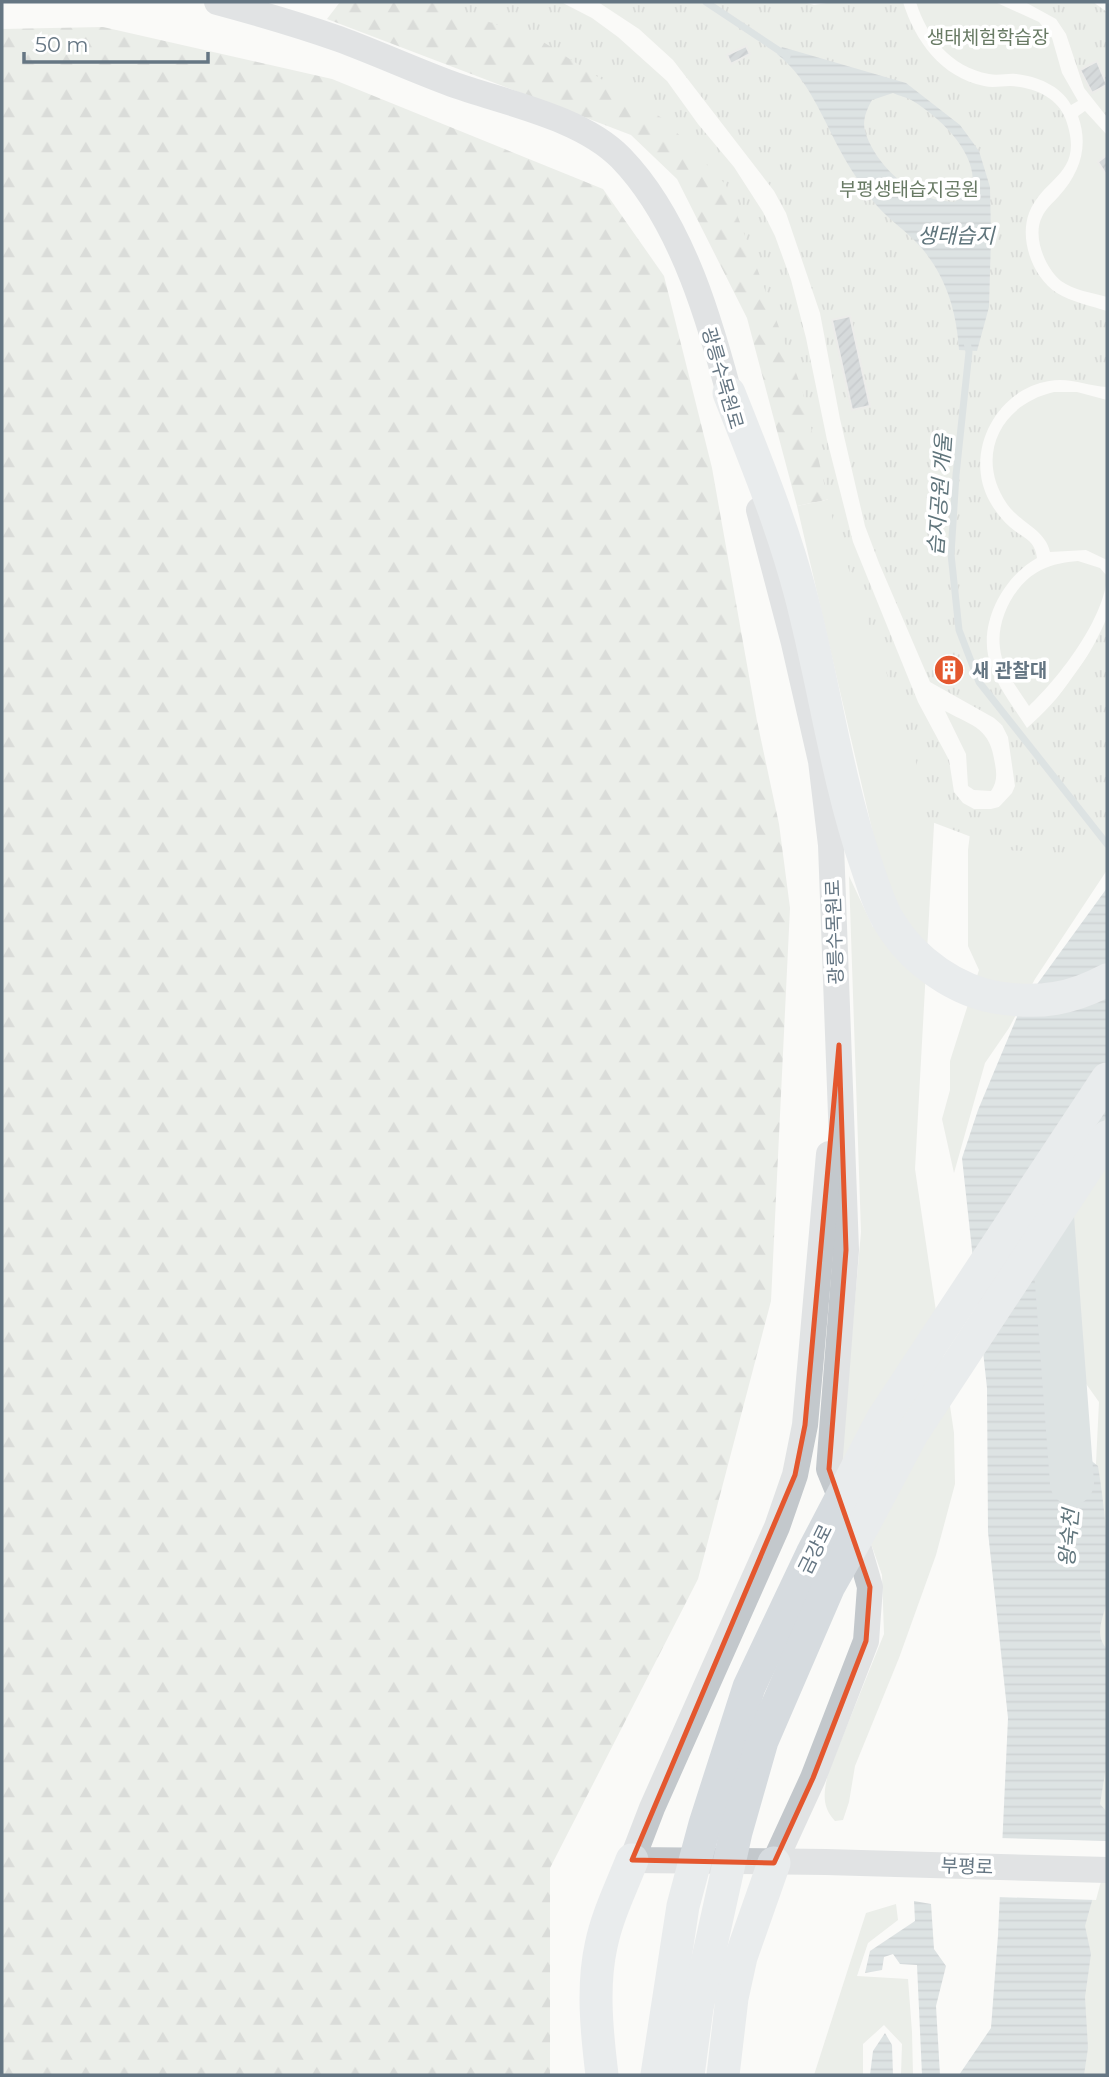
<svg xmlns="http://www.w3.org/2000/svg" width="1109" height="2077" font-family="Montserrat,'Noto Sans KR',sans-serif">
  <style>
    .green { fill: #dadfd7 }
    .forest { fill: url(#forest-firs) }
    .park { fill: url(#park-tufts) }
    .water { fill: url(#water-rules); fill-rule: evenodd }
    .pier { fill: #fafaf8 }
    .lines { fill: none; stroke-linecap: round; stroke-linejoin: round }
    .stream { stroke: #bbc7cb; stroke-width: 7 }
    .river { stroke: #bbc7cb; stroke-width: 44 }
    .building { fill: url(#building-hatch); stroke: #dcdcda; stroke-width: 2 }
    .minor { stroke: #c3c8cc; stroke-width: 26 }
    .major { stroke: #d6dbdf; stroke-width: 33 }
    .marked { fill: none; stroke: #e4572e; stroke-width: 5; stroke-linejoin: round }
    .labels { text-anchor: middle; stroke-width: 7; stroke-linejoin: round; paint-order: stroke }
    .park-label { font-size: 19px; fill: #687a64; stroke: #fff }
    .street-label { font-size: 19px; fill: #657683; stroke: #fff }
    .poi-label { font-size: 19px; font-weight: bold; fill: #657683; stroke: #fff; text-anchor: start }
    .water-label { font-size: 21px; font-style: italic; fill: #60757c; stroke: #fff }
  </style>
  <defs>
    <pattern id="forest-firs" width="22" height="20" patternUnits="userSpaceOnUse" patternTransform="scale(1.75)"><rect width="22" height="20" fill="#dadfd7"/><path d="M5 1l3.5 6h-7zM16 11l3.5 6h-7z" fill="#b4b9b4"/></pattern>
    <pattern id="park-tufts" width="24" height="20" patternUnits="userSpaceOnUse" patternTransform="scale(1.75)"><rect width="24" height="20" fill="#dadfd7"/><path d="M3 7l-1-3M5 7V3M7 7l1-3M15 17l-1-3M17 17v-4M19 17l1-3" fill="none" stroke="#b4b9b4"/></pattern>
    <pattern id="water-rules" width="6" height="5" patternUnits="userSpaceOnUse" patternTransform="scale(1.75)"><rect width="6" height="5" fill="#bbc7cb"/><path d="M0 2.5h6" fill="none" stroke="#9ca6aa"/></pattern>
    <pattern id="building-hatch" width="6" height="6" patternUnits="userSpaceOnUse" patternTransform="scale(1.75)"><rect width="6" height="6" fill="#aab3b9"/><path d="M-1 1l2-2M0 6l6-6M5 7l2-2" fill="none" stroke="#8e969c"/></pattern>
  </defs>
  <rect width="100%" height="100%" fill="#fafaf8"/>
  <g class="green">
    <path d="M916 2H995L1039 22 1052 38 1062 73 1078 101 1071 105C1061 86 1037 76 1016 74 1007 73 999 76 989 74 951 67 927 37 916 2Z"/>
    <path d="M1085 111 1107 135V297C1093 293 1073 290 1061 281 1045 268 1032 236 1042 217 1046 208 1053 203 1059 196 1080 173 1089 146 1078 116Z"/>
    <path d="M1054 392H1077L1107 400V560L1086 550 1050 552C1045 529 1020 523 1007 504 974 456 1001 404 1054 392Z"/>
    <path d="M835 498 855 566 938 752 915 1169 954 1433 955 1484 936 1555 899 1658 855 1766 849 1802 843 1820 835 1821C821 1806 824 1792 828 1773L884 1634 882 1575 841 1458 861 1232 849 876 873 927 887 894 797 506Z"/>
    <path d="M1078 561 1100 568 1107 576C1105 618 1059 678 1029 706 1018 689 1002 669 1000 648 996 619 1015 583 1041 570 1053 564 1065 562 1078 561Z"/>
    <polygon points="1107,629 1107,870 1035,979 1009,1028 985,1063 954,1173 942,1119 950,1090 950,1061 979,970 968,946 968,850 971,826 1015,796 1029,731 1051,707"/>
    <path d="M945 711C975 727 990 728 995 764 997 774 997 783 991 791L974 790 968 786 966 754Z"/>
    <polygon points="1107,1031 1107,2075 1066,2075 1099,1402 1045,1326 1009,1178"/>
    <polygon points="896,1904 898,1920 868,1943 857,1976 908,1979 912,2032 913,2075 901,2075 902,2044 884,2025 863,2044 863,2075 814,2075 866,1913"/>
  </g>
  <g class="forest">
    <polygon points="340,2 516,2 597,39 733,182 773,265 835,498 797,506 747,318 677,179 631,135 327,19"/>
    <polygon points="103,27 332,79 603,189 664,276 712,468 757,721 779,824 790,908 771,1301 698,1579 550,1868 550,2075 2,2075 2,29"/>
  </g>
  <g class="park">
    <path d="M429 2H561L592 18 618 37 667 81 698 124 734 167 763 212 775 236 791 280 806 338 827 440 853 542 918 702 949 760 954 792 963 803 974 809H991L999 807 1012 793 1015 786 1008 737 1002 725 994 718 930 682 879 563 865 526 840 419 820 313 786 213 774 191 673 60 639 29 598 2H804L814 5 834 2H903C915 41 941 77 984 86 993 88 1001 86 1010 86 1033 87 1058 97 1066 120 1085 175 1044 175 1029 213 1019 240 1033 278 1057 293 1072 302 1091 306 1107 311V387C1087 386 1070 377 1049 381 995 390 963 454 990 502 995 511 1002 520 1010 527 1022 538 1035 539 1037 558 1005 576 981 618 988 655 993 682 1013 706 1027 728 1060 700 1091 657 1107 617V827L1088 855 1006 850 924 819 914 749 836 534 802 389 726 185 665 120 537 38Z"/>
    <polygon points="1025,2 1093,2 1107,12 1107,117 1084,88 1066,34 1056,19"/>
  </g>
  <g class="water">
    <path d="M782 47 906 83 960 125 979 151 990 187 991 238 989 307 977 351 959 350C957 317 949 286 930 259 915 235 886 220 870 197 860 183 849 167 841 152 822 117 808 78 777 54ZM893 93C899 96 907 97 913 101 941 118 982 157 971 192L954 202C945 201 935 200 927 197 900 186 873 159 865 131 862 120 867 109 872 100Z"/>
    <path d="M1107 888V1115L1051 1236 1056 1384 1060 1426 1082 1419 1084 1455 1098 1466C1105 1509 1109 1553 1107 1597 1106 1615 1092 1633 1107 1649V1761L1100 1804 1107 1812V1847L1085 1926 1091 1954 1085 1997 1088 2048 1084 2075H959L991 2028 998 1935 1008 1718 988 1532 987 1388 962 1158 978 1110 1022 1005Z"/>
    <polygon points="914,1901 931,1904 934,1949 946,1966 936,2006 940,2075 922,2075 917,1965 900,1964 893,1954 884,1957 882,1970 865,1973 870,1951 915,1921"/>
    <polygon points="885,2033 892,2045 893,2075 870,2075 873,2051"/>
  </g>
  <polygon class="pier" points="999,1838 1107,1841 1107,1859 1096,1900 996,1897"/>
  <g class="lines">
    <g class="stream">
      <polyline points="706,2 787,56"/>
      <polyline points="967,342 969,352 956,475 951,554 959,630 979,682 1107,844"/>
    </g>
    <polyline class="river" points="1050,1190 1072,1483"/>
  </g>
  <g class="building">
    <polygon points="746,46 750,54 731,64 727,55"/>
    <polygon points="1097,61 1107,85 1092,93 1080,70"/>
    <polygon points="1107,155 1107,176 1098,162"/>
    <polygon points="850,316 870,406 852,410 832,320"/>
    <polygon points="956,661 961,670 942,679 938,671"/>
  </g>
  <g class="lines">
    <g class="minor">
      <path d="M217 2C258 13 299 25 339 39 377 53 414 70 452 84 505 103 581 117 621 158 683 222 712 327 734 412"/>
      <polyline points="759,510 794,643 821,761 831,845 846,1250 829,1469 853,1528 870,1587 866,1641 813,1778 774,1863"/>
      <polyline points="829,1154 805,1425 795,1475 777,1527 652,1808 632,1860 826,1862 1107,1870"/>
    </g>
    <g class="major">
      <path d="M729 393C755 459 782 524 800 592 824 682 836 776 866 864 873 884 879 906 890 923 913 961 957 992 1000 998 1041 1004 1071 999 1107 980"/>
      <path d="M602 2075C597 2034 592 1987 601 1946 607 1916 621 1888 632 1860"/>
      <polyline points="657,2075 683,1906 705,1824 749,1687 812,1554 883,1418 1107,1079"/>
      <polyline points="688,2075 697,2008 736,1832 762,1741 829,1586 863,1526 912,1434 1107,1137"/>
      <polyline points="723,2075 732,1998 741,1957 774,1863"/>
    </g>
  </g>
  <path d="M0 0H1109V2077H0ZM839 1045 846 1250 829 1469 870 1587 866 1641 813 1778 774 1863 632 1860 795 1475 805 1425Z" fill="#fafaf8" fill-opacity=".55" fill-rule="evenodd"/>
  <path class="marked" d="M839 1045 846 1250 829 1469 870 1587 866 1641 813 1778 774 1863 632 1860 795 1475 805 1425Z"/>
  <defs>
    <g id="building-disc" transform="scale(1.575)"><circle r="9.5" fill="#e4572e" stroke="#fff"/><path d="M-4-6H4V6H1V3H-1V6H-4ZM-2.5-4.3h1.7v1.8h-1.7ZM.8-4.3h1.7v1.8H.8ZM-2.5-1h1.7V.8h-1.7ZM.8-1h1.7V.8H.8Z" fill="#fff"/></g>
  </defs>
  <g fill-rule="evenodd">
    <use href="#building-disc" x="949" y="670"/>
  </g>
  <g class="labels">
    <g class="park-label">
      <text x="988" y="44">생태체험학습장</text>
      <text x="909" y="196">부평생태습지공원</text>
    </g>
    <g class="street-label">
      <text transform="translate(723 378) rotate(74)" y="7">광릉수목원로</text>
      <text transform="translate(834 932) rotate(-92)" y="7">광릉수목원로</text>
      <text transform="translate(815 1549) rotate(-64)" y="7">금강로</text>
      <text transform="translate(967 1866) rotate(2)" y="7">부평로</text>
    </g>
    <g class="poi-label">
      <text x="972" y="677">새 관찰대</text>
    </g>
    <g class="water-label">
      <text x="956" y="243">생태습지</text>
      <text transform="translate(940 495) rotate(-86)" y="7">습지공원 개울</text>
      <text transform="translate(1069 1538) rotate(-85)" y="7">왕숙천</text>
    </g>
  </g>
  <rect width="1109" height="2077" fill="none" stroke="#657683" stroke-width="7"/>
  <path d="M24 52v10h184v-10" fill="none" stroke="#657683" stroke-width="3.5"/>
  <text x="35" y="52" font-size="21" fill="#657683" stroke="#ffffff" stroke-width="5" paint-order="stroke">50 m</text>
</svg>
